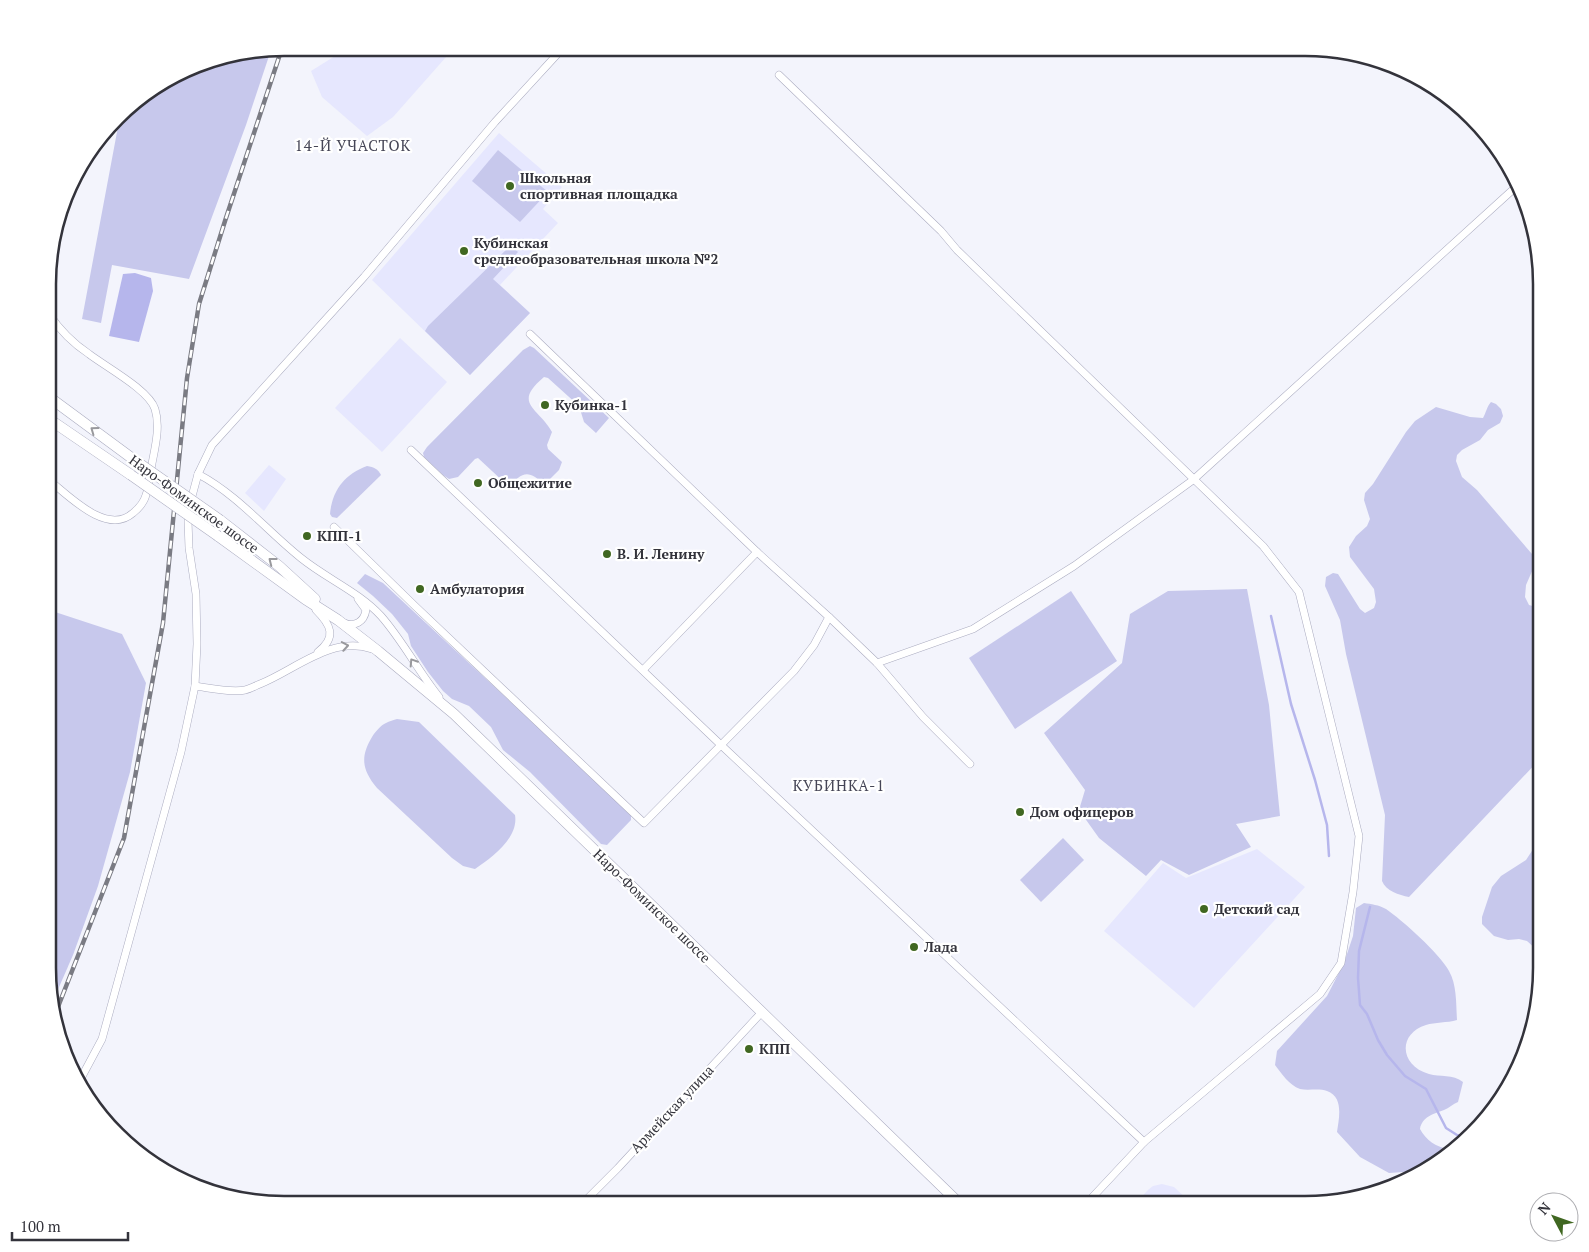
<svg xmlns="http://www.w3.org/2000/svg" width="1589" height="1252" font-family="'PT Serif',serif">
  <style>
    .built { fill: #e6e7fe }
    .green { fill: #c7c8ec }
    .water { fill: #b6b6ec }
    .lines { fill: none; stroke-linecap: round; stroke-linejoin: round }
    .stream { stroke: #b6b6ec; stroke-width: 2.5 }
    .minor-casing { stroke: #abacc0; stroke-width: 8 }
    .secondary-casing { stroke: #abacc0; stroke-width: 11 }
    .minor { stroke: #fff; stroke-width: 7 }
    .secondary { stroke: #fff; stroke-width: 10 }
    .rail-casing { stroke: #7a7b83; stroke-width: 4.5 }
    .rail { stroke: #fff; stroke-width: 2.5; stroke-dasharray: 8; stroke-linecap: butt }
    .secondary-bridge-casing { stroke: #abacc0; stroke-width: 11; stroke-linecap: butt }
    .secondary-bridge { stroke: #fff; stroke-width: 10 }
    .oneway { stroke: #99999d }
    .poi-dot { fill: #406721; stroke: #fff; stroke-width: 2 }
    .labels { text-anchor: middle; stroke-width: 4.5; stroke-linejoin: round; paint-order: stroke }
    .poi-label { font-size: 14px; font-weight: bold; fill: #33333b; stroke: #fff; text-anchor: start }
    .street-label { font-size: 14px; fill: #33333b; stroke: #fff }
    .neighbourhood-label { font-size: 15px; letter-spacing: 1px; fill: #454556; stroke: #fff }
    .rim { fill: none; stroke: #33333b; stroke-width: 2.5 }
  </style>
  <rect width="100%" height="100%" fill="#f3f4fc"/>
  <g class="built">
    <polygon points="348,48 454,48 393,117 367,136 322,97 311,71"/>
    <polygon points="499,133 562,187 543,209 558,223 500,285 530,313 470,375 372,280"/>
    <polygon points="400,338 447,382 382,452 335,408"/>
    <polygon points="269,465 286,479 264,511 245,493"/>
    <polygon points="1257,849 1305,887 1194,1008 1104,931 1163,863 1186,878"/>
    <polygon points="1162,1184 1174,1187 1192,1204 1135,1204 1148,1190 1153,1186"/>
  </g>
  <g class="green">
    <polygon points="271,50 246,125 189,279 112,265 101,323 82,319 120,116 128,106 208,60"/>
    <polygon points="498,150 548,192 520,222 472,181"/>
    <polygon points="509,247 513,247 518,252 493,279 530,313 470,375 425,331 428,326"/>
    <path d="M530 346 534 348 609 418 596 433 584 422 579 406 548 378 544 377C512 404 538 407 552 432L547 445 548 449 562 462 559 470 546 483C541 482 539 480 535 477 524 470 518 478 510 485L506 484 478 458 475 459 458 477 449 479 443 475 424 457 423 453 427 447 523 350Z"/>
    <path d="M1491 402 1496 404 1501 409 1503 416 1500 423 1488 430 1480 440 1462 450 1457 455 1456 461 1462 477 1477 490 1532 554 1533 569 1526 585 1525 597 1529 605 1536 607 1541 606V758L1409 897C1399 895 1386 891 1382 881L1385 815 1346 654 1340 620 1325 586 1326 577 1333 573 1338 574 1360 609 1365 613 1374 608 1376 602 1374 589 1350 557 1349 547 1356 536 1367 526 1370 519 1364 500 1365 493 1373 484 1406 432 1415 421 1436 407 1470 417 1483 418C1486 413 1487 406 1491 402Z"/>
    <path d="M367 466C374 467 378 469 381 475L337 518 332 517 330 514C332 490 345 474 367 466Z"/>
    <polygon points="365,574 383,583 631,814 631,820 607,845 601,844 530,772 503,750 491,727 469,706 452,699 443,691 428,672 411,646 408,634 392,614 373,596 357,583"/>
    <polygon points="1247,589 1269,705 1280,816 1236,824 1251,847 1189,875 1161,860 1146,876 1099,838 1079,810 1085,790 1044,733 1122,663 1130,614 1168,591"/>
    <polygon points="1071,591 1117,661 1015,729 969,658"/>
    <polygon points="49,610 122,634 146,683 130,772 98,886 73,955 53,1001 48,984"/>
    <path d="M397 719 419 722 515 815C519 838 491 858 475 869L463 866 452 858 377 788C362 770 360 757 372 737 375 732 381 725 386 723 389 721 394 720 397 719Z"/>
    <polygon points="1541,837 1541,957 1538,951 1527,941 1519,939 1508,940 1494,936 1482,924 1482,917 1492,887 1501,876 1526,860"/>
    <polygon points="1063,838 1084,860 1041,902 1020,880"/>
    <path d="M1364 903C1371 904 1379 905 1386 909 1401 919 1441 955 1449 971 1457 985 1456 1004 1457 1020 1447 1023 1435 1022 1426 1025 1397 1034 1400 1066 1429 1074 1440 1077 1453 1074 1463 1082L1458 1102C1453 1104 1449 1108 1444 1110 1433 1114 1422 1117 1420 1129 1426 1140 1436 1147 1448 1149L1417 1171 1389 1173 1360 1157 1337 1132C1339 1118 1344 1097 1327 1091 1319 1088 1308 1091 1300 1089 1289 1085 1282 1074 1275 1065L1277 1051 1327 996 1344 963 1353 936 1356 908Z"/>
    <polygon points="1478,1119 1486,1119 1483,1124 1463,1138"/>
  </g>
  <polygon class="water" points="135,273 151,278 153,291 139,342 109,336 123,274"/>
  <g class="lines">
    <g class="stream">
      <polyline points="1271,616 1291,704 1315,780 1327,825 1329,856"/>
      <polyline points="1370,907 1359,951 1358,978 1360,1005 1367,1014 1378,1040 1387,1055 1405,1076 1426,1089 1446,1128 1457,1135 1467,1136"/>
    </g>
    <g class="minor-casing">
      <g id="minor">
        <polyline points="779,75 941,231 957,250 1263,546 1299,592 1359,836 1353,892 1341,963 1320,994 1144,1142 1086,1204"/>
        <polyline points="530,334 757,552 829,617 877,663 923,717 970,764"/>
        <polyline points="411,450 721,745 1144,1142"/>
        <path d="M198 474C238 495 267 531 301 558 327 579 359 592 381 616 403 641 418 671 439 697"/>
        <path d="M49 480C69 496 107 536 133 513 138 509 144 502 146 495 149 487 149 478 151 469 154 451 161 428 155 409 149 390 106 367 89 354 74 344 59 329 49 314"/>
        <polyline points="334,527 415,606 644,823 794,671 814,645 829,617"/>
        <path d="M316 610C331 625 337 637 318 652"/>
        <path d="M344 623C355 627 364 622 366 610L358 599"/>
        <polyline points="877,663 973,629 1074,566 1193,480 1518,185"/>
        <polyline points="643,670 757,552"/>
        <path d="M195 686C210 688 231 693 245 690 250 689 255 686 260 684 295 670 332 635 372 649"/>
        <polyline points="79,1082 102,1039 181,752 195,686 197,644 196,594 189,548 188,521 191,500 198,474 212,445 364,277 495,122 563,48"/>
        <polyline points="582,1204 618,1168 762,1012"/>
      </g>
    </g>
    <g class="secondary-casing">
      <g id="secondary">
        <polyline points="49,397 133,459"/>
        <polyline points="49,419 131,475"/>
        <polyline points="220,520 279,566 315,599"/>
        <polyline points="218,536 305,599 338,620 378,651 454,714 960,1204"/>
      </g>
    </g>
    <use href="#minor" class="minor"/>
    <use href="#secondary" class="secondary"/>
    <g class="rail-casing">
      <polyline id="rail" points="56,1012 124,838 163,623 187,378 199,304 225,221 282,48"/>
    </g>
    <use href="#rail" class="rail"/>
    <g class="secondary-bridge-casing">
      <g id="secondary-bridge">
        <polyline points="133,459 220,520"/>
        <polyline points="131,475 218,536"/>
      </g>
    </g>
    <use href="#secondary-bridge" class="secondary-bridge"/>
  </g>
  <defs><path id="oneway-chevron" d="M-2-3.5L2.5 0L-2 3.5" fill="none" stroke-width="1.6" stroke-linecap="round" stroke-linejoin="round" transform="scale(1.25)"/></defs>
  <g class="oneway">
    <use href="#oneway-chevron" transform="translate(94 430) rotate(-144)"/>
    <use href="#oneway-chevron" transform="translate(272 561) rotate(-142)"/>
    <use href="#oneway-chevron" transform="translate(345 646) rotate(-10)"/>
    <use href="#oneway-chevron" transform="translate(413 662) rotate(-123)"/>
  </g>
  <g class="poi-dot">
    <circle cx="510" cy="186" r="5"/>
    <circle cx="464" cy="251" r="5"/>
    <circle cx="545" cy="405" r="5"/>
    <circle cx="478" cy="483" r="5"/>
    <circle cx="307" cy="536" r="5"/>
    <circle cx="607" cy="554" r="5"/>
    <circle cx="420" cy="589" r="5"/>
    <circle cx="1020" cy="812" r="5"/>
    <circle cx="1204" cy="909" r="5"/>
    <circle cx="914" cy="947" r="5"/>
    <circle cx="749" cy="1049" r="5"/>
  </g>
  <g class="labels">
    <g class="poi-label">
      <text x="520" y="183">Школьная<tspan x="520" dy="16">спортивная площадка</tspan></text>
      <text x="474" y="248">Кубинская<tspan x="474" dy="16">среднеобразовательная школа №2</tspan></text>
      <text x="555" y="410">Кубинка-1</text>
      <text x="488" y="488">Общежитие</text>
      <text x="317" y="541">КПП-1</text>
      <text x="617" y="559">В. И. Ленину</text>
      <text x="430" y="594">Амбулатория</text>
      <text x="1030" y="817">Дом офицеров</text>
      <text x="1214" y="914">Детский сад</text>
      <text x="924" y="952">Лада</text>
      <text x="759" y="1054">КПП</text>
    </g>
    <g class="street-label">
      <text transform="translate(194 504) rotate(36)" y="5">Наро-Фоминское шоссе</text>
      <text transform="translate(652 906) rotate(44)" y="5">Наро-Фоминское шоссе</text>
      <text transform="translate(672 1109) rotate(-47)" y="5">Армейская улица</text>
    </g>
    <g class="neighbourhood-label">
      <text x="353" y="151">14-Й УЧАСТОК</text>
      <text x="839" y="791">КУБИНКА-1</text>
    </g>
  </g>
  <path d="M0 0H1589V1252H0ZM284 56H1305A228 228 0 0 1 1533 284V968A228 228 0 0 1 1305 1196H284A228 228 0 0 1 56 968V284A228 228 0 0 1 284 56Z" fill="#fff" fill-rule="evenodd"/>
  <path class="rim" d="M284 56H1305A228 228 0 0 1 1533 284V968A228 228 0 0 1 1305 1196H284A228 228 0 0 1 56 968V284A228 228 0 0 1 284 56Z"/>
  <g transform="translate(1554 1217) rotate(311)"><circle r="24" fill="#ffffff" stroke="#adadb1"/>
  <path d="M0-4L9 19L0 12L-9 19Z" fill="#406721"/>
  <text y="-8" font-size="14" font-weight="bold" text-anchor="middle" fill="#33333b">N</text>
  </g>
  <path d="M12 1232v8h116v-8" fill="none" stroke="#33333b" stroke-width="2.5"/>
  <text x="20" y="1232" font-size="15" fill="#33333b" stroke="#ffffff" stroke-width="4" paint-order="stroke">100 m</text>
</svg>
